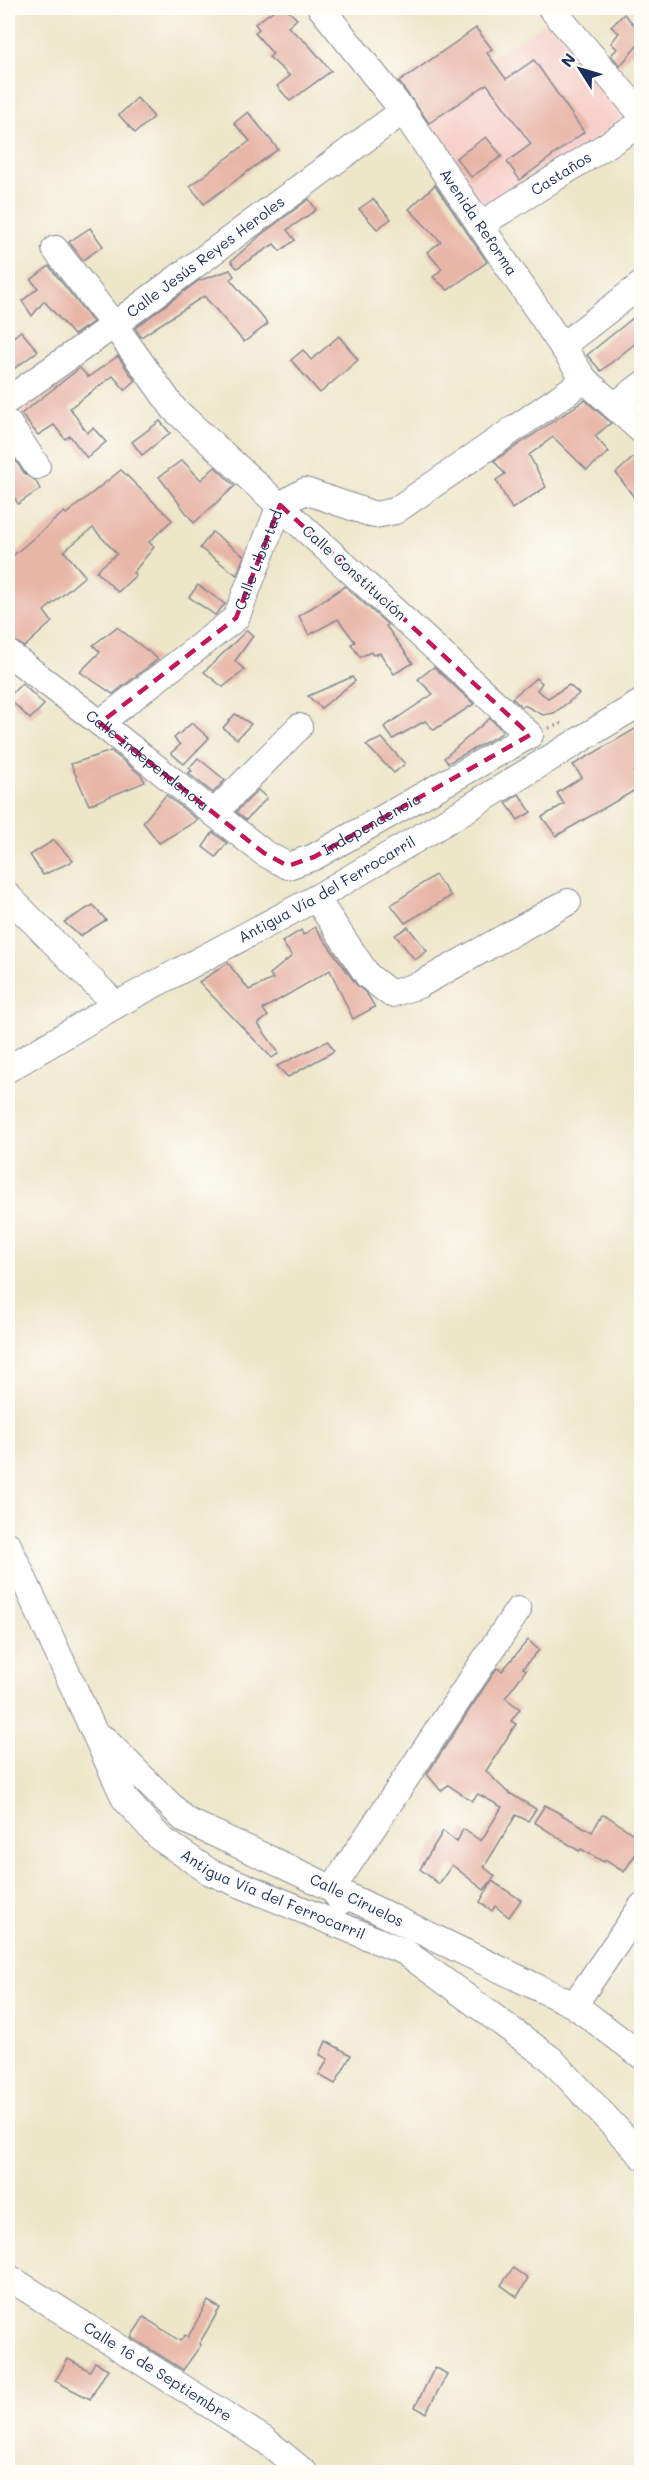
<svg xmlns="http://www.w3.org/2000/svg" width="649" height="2480" font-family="Mali,sans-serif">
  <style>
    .built { fill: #f7d0cb }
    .building { fill: #e8b6a7 }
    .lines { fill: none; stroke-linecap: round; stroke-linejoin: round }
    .minor-casing { stroke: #848a94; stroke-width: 28 }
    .path { stroke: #848a94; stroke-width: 3; stroke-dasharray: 1.5 4.5; stroke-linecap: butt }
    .minor { stroke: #fff; stroke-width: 26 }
    .marked { fill: none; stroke: #c2185b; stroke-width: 4.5; stroke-dasharray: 12 8; stroke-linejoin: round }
    .labels { text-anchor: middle; stroke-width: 4.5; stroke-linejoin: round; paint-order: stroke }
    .street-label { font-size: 15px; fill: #1b2f5e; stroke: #fdfcf7 }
  </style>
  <rect width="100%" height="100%" fill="#fdfcf7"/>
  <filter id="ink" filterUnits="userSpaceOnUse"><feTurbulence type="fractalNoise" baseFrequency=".0167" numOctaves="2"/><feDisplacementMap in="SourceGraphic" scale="12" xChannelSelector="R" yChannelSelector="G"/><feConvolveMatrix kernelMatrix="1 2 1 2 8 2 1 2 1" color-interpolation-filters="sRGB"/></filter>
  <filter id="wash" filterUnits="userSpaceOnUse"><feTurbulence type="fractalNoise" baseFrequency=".008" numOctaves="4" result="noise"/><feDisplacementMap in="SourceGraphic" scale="24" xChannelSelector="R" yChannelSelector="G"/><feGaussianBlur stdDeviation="1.35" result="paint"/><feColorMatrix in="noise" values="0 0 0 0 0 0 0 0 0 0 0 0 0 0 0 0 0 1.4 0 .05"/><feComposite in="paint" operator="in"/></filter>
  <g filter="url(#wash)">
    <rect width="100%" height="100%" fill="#eee6c9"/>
    <polygon class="built" points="549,20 623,119 476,217 403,116"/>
    <g id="blocks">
      <g class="building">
        <polygon points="277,8 285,8 297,19 288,27 309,45 331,71 290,101 277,86 290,76 269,57 273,54 255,33 259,29 255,24"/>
        <polygon points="624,14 639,30 642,28 642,40 620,66 611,55 617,49 611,43 619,33 611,27"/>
        <polygon points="476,28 492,49 487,53 506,79 534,60 584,132 520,180 507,162 531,144 487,84 429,123 399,82"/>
        <polygon points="137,98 154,117 135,133 119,115"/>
        <polygon points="248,112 278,149 204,204 190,186 250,141 234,123"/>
        <polygon points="486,137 502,156 471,177 456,158"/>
        <polygon points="435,185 487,262 448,290 433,277 442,269 427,252 441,242 409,209"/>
        <polygon points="309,199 316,210 287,230 295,240 280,251 274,244 237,268 231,261 262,234"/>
        <polygon points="373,199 391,219 377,229 359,209"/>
        <polygon points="90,228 103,246 83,260 69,242"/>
        <polygon points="49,266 93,322 74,335 44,301 32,316 22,301 38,288 31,280"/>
        <polygon points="230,270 234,276 230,279 268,324 244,342 204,296 141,337 135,328 198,281"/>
        <polygon points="633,318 642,327 642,338 601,371 587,355"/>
        <polygon points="21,331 38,351 15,368 8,359 8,341"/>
        <polygon points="339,336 358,360 320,393 291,360 303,350 311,360"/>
        <polygon points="118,356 135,381 125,390 113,376 70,408 87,433 93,428 106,442 87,458 70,436 65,439 54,425 38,435 21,414 80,368 88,377"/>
        <polygon points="585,400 611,423 595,436 609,452 587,470 553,437 529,455 546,487 512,509 496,480 505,474 494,461"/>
        <polygon points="160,421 170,433 142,455 132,442"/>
        <polygon points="8,449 25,474 35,480 40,489 18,504 8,486"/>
        <polygon points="642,450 642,508 616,473"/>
        <polygon points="182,460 201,480 215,467 235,486 194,523 159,477"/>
        <polygon points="121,470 172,520 149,542 154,547 133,573 136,575 118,592 96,571 117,554 93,528 64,551 85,576 44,611 52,622 24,647 11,639 16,635 8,623 8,560 64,512 66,514"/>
        <polygon points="212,532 244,556 237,575 200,548"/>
        <polygon points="198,585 225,604 215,615 189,597"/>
        <polygon points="345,586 388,625 386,626 413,663 394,674 380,653 373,655 371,652 360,657 351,644 355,642 338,619 309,635 299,616"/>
        <polygon points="117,627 158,659 113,694 80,672 100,652 93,645"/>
        <polygon points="247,630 253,636 235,661 245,670 223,687 204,672"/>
        <polygon points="434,667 474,704 434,730 425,721 393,739 384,727 433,694 418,679"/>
        <polygon points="352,677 355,681 321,708 308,696"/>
        <polygon points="536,678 542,683 537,690 548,698 569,685 579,694 554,713 543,715 524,705 522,707 512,698"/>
        <polygon points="22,683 44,705 30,719 8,698"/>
        <polygon points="235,714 251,724 237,739 223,728"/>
        <polygon points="490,718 503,731 499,735 448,763 444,758"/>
        <polygon points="192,723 209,738 184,764 171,753 180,745 174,738"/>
        <polygon points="642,725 642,768 634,772 642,782 642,786 556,836 542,817 564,804 557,793 582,777 573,765"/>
        <polygon points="382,738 405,764 394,773 366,745"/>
        <polygon points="111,751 141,775 145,782 89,805 71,764"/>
        <polygon points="198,758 225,780 213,793 188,773 192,771 189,768"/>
        <polygon points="258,790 267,798 246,820 236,812"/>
        <polygon points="519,794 531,812 518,820 506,803"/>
        <polygon points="166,795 198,820 159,843 143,822"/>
        <polygon points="213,832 227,843 216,857 203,847"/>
        <polygon points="54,840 73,861 43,875 30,855"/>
        <polygon points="435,875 451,896 405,923 391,905"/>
        <polygon points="93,905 106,920 80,936 64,922"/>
        <polygon points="315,927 356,984 367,994 375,1007 353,1019 330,970 263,1009 268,1016 258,1024 279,1053 272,1058 199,982 228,963 249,990 273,979 270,974 292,956 282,942 301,930 303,935"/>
        <polygon points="408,927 427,951 415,960 395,935"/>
        <polygon points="328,1041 334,1051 288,1077 277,1066"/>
        <polygon points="528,1640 539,1650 523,1668 526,1670 505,1698 520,1709 511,1721 516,1724 486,1771 506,1791 536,1809 528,1821 516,1815 484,1867 495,1876 484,1890 452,1865 439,1884 420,1869 443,1831 457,1842 463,1829 481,1841 502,1807 478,1794 472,1801 448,1785 441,1791 427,1774 497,1668 502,1671"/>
        <polygon points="545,1805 592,1832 602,1815 607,1816 642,1840 642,1844 624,1872 605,1860 604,1862 581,1849 579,1851 534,1822"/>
        <polygon points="492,1881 521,1900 509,1917 495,1906 492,1911 480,1902"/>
        <polygon points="326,2041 351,2055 335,2084 319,2075 328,2059 320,2055"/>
        <polygon points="513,2268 528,2279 517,2297 501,2285"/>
        <polygon points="208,2301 220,2308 199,2344 201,2345 183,2370 131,2337 144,2317 180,2341 185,2335 188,2337"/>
        <polygon points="68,2359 90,2371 95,2362 108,2369 90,2399 55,2381"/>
        <polygon points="435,2367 447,2374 426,2413 415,2407"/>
      </g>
    </g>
  </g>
  <g filter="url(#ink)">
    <use href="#blocks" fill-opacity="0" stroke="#848a94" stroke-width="1.5"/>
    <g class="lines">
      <g class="minor-casing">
        <g id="minor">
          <path id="s1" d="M321 8 403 111 585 380 642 431"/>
          <polyline points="551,8 642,115"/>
          <path id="s2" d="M480 225 642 123"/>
          <polyline points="562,346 642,284"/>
          <path id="s3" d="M8 400 114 325 403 111"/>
          <polyline points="614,406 642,385"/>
          <polyline points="8,423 37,466"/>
          <path id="s4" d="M8 653 100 723 264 853 288 866 314 857 530 735 174 409 114 325 55 249"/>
          <path id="s5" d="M100 723 236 618 280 505 305 491 375 515 395 511 585 380"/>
          <polyline points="214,813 299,727"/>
          <polyline points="8,896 116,1005"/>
          <polyline points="316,898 368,976 391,994 419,985 568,902"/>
          <path id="s6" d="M8 1069 116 1005 316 898 437 827 642 702"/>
          <path id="s7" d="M8 1545 125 1799 160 1838 210 1872 405 1952 551 2059 642 2156"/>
          <path id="s8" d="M104 1739 185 1820 306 1876 574 2005 642 2056"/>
          <polyline points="341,1901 332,1889 518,1610"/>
          <polyline points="574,2005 642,1906"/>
          <path id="s9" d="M8 2277 265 2440 304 2472"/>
        </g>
      </g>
      <polyline class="path" points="549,728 563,723"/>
      <use href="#minor" class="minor"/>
    </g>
  </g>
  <path class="marked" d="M280 505 530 735 314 857 288 866 264 853 100 723 236 618Z"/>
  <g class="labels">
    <g class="street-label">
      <text dy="5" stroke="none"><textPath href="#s2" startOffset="96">Castaños</textPath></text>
      <text dy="5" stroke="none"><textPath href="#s1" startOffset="266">Avenida Reforma</textPath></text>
      <text dy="5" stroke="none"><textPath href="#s3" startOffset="244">Calle Jesús Reyes Heroles</textPath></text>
      <text dy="5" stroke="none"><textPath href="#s5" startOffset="234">Calle Libertad</textPath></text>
      <text transform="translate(354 573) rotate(42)" y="5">Calle Constitución</text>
      <text dy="5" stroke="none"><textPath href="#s4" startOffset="176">Calle Independencia</textPath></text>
      <text dy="5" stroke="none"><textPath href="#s4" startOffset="446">Independencia</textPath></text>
      <text dy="5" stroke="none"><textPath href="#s6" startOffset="366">Antigua Vía del Ferrocarril</textPath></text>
      <text dy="5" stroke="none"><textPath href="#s7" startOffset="459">Antigua Vía del Ferrocarril</textPath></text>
      <text dy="5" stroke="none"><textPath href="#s8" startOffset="304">Calle Ciruelos</textPath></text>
      <text dy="5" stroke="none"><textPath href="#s9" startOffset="177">Calle 16 de Septiembre</textPath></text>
    </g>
  </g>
  <rect width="649" height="2480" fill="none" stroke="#fdfcf7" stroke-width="30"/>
  <g transform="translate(580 69) rotate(307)" stroke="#fdfcf7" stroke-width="4.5" paint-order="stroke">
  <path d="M0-4.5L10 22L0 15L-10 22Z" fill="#1b2f5e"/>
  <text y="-9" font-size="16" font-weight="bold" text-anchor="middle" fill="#1b2f5e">N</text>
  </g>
</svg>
